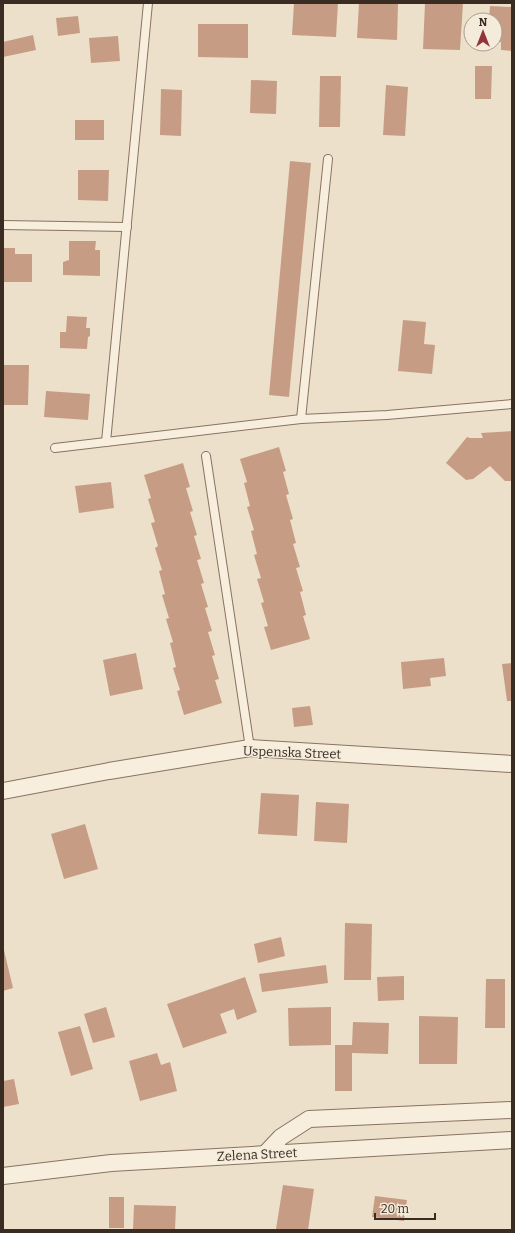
<svg xmlns="http://www.w3.org/2000/svg" width="515" height="1233" font-family="Bitter,serif">
  <style>
    .building { fill: #c79c84 }
    .lines { fill: none; stroke-linecap: round; stroke-linejoin: round }
    .service-casing { stroke: #887360; stroke-width: 10 }
    .minor-casing { stroke: #887360; stroke-width: 18 }
    .service { stroke: #f7eede; stroke-width: 8 }
    .minor { stroke: #f7eede; stroke-width: 16 }
    .labels { text-anchor: middle; stroke-width: 3; stroke-linejoin: round; paint-order: stroke }
    .street-label { font-size: 13px; fill: #3a2c22; stroke: #f4ebda }
  </style>
  <rect width="100%" height="100%" fill="#ece0cb"/>
  <g class="building">
    <polygon points="294,3 338,3 336,37 292,35"/>
    <polygon points="359,3 398,3 397,40 357,38"/>
    <polygon points="425,3 463,3 460,50 423,49"/>
    <polygon points="490,6 512,7 512,51 501,50 501,42 495,41 495,20 489,20"/>
    <polygon points="78,16 80,33 58,36 56,18"/>
    <polygon points="198,24 248,24 248,58 198,57"/>
    <polygon points="33,35 36,50 3,57 3,42"/>
    <polygon points="118,36 120,61 91,63 89,38"/>
    <polygon points="475,66 492,66 491,99 475,99"/>
    <polygon points="320,76 341,76 340,127 319,127"/>
    <polygon points="251,80 277,81 276,114 250,113"/>
    <polygon points="386,85 408,87 405,136 383,135"/>
    <polygon points="161,89 182,90 181,136 160,135"/>
    <rect x="75" y="120" width="29" height="20"/>
    <polygon points="290,161 311,163 289,397 269,395"/>
    <polygon points="78,170 109,170 108,201 78,200"/>
    <polygon points="69,241 96,241 95,250 100,250 100,276 63,275 63,262 69,260"/>
    <polygon points="3,248 15,248 15,254 32,254 32,282 3,282"/>
    <polygon points="67,316 87,317 86,328 90,328 90,336 88,337 87,349 60,348 60,332 66,332"/>
    <polygon points="403,320 426,322 424,344 435,345 432,374 398,371"/>
    <polygon points="3,365 29,365 28,405 3,405"/>
    <polygon points="46,391 90,394 88,420 44,417"/>
    <polygon points="512,431 512,481 505,481 490,466 473,479 466,480 446,463 467,437 470,438 483,438 481,433"/>
    <polygon points="279,447 286,471 283,472 289,494 286,495 293,519 290,520 296,543 293,544 300,567 296,568 303,591 300,592 306,615 303,616 310,639 271,650 264,627 268,626 261,603 264,602 257,579 261,578 254,555 257,554 251,531 254,530 247,507 250,506 244,483 247,482 240,459"/>
    <polygon points="183,463 190,487 186,488 193,511 190,512 197,535 194,536 201,559 197,560 204,583 201,584 208,607 205,608 212,631 208,632 215,655 212,656 219,679 215,680 222,703 184,715 177,691 180,690 173,668 176,667 170,643 173,642 166,619 169,618 162,595 165,594 159,571 162,570 155,548 158,546 151,523 155,522 148,499 151,498 144,475"/>
    <polygon points="111,482 114,508 79,513 75,486"/>
    <polygon points="136,653 143,689 110,696 103,660"/>
    <polygon points="444,658 446,676 430,678 431,686 403,689 401,662"/>
    <polygon points="512,663 512,701 507,701 502,664"/>
    <polygon points="310,706 313,725 294,727 292,708"/>
    <polygon points="261,793 299,795 297,836 258,834"/>
    <polygon points="316,802 349,804 347,843 314,841"/>
    <polygon points="85,824 98,869 64,879 51,834"/>
    <polygon points="345,923 372,924 371,980 344,980"/>
    <polygon points="281,937 285,956 258,963 254,944"/>
    <polygon points="3,946 13,988 3,991"/>
    <polygon points="326,965 328,983 262,992 259,974"/>
    <polygon points="404,976 404,1000 378,1001 377,977"/>
    <polygon points="245,977 257,1012 237,1020 234,1009 220,1014 227,1033 183,1048 167,1004"/>
    <polygon points="486,979 505,979 505,1028 485,1028"/>
    <polygon points="106,1007 115,1037 93,1043 84,1014"/>
    <polygon points="331,1007 331,1045 289,1046 288,1008"/>
    <polygon points="419,1016 458,1017 457,1064 419,1064"/>
    <polygon points="353,1022 389,1023 388,1054 352,1053 352,1091 335,1091 335,1045 352,1045"/>
    <polygon points="80,1026 93,1069 71,1076 58,1032"/>
    <polygon points="157,1053 161,1065 170,1062 177,1091 140,1101 129,1061"/>
    <polygon points="14,1079 19,1104 3,1107 3,1081"/>
    <polygon points="283,1185 314,1189 308,1230 276,1229"/>
    <polygon points="375,1196 407,1200 404,1221 372,1217"/>
    <rect x="109" y="1197" width="15" height="31"/>
    <polygon points="134,1205 176,1206 175,1230 133,1230"/>
  </g>
  <g class="lines">
    <g class="service-casing">
      <g id="service">
        <polyline points="3,225 127,227"/>
        <polyline points="301,419 328,159"/>
        <polyline points="106,442 148,3"/>
        <polyline points="55,448 301,419 387,415 512,404"/>
        <polyline points="206,456 250,748"/>
      </g>
    </g>
    <g class="minor-casing">
      <g id="minor">
        <polyline points="3,791 109,771 250,748 512,764"/>
        <polyline points="265,1154 281,1137 309,1119 512,1110"/>
        <polyline points="3,1176 111,1163 512,1140"/>
      </g>
    </g>
    <use href="#service" class="service"/>
    <use href="#minor" class="minor"/>
  </g>
  <g class="labels">
    <g class="street-label">
      <text transform="translate(292 752) rotate(2)" y="5">Uspenska Street</text>
      <text transform="translate(257 1154) rotate(-3)" y="5">Zelena Street</text>
    </g>
  </g>
  <rect width="515" height="1233" fill="none" stroke="#3a2c22" stroke-width="8"/>
  <g transform="translate(483 32)"><circle r="19" fill="#f4ebda" stroke="#aa9f90"/>
  <path d="M0-3L7 15L0 10L-7 15Z" fill="#93343b"/>
  <text y="-6" font-size="11" font-weight="bold" text-anchor="middle" fill="#3a2c22">N</text>
  </g>
  <path d="M375 1213v6h60v-6" fill="none" stroke="#3a2c22" stroke-width="2"/>
  <text x="381" y="1213" font-size="12" fill="#3a2c22" stroke="#f4ebda" stroke-width="3" paint-order="stroke">20 m</text>
</svg>
